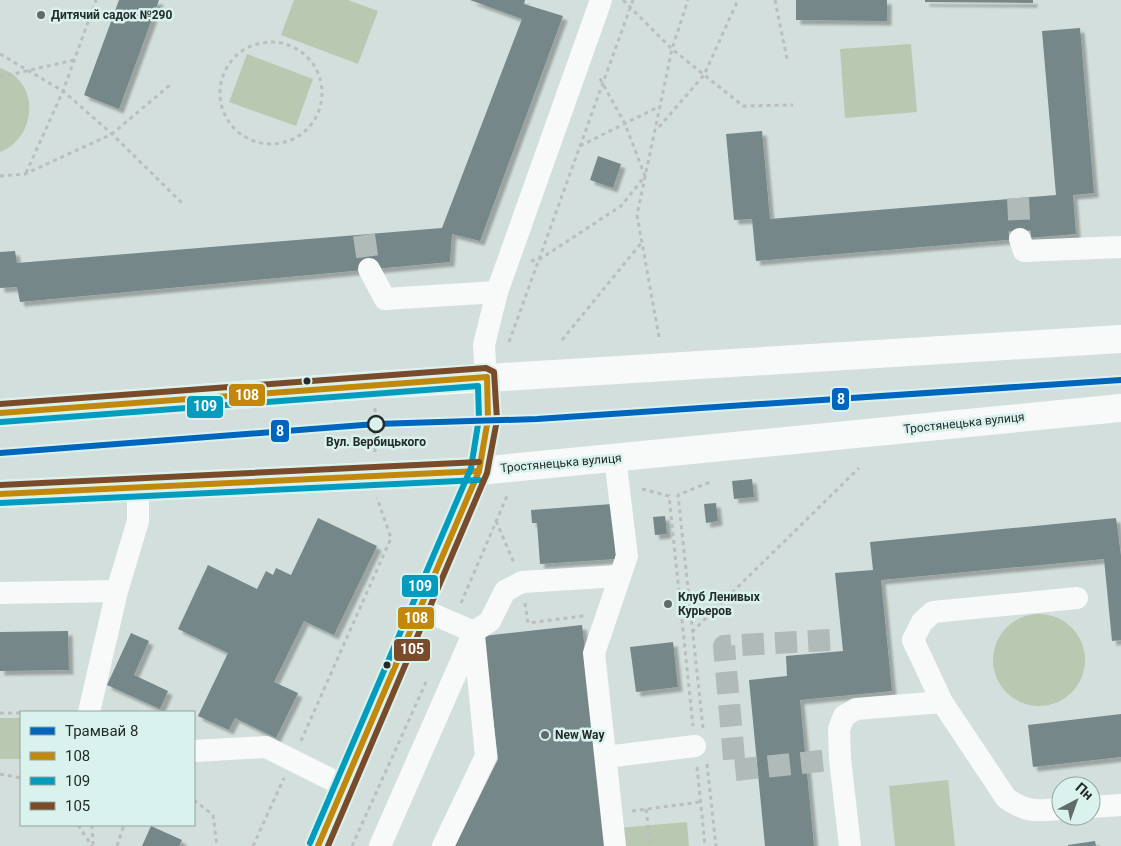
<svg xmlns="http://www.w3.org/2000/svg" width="1121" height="846" font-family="Roboto,sans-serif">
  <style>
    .green { fill: #b9c9b1 }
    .building { fill: #748788; filter: url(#shadow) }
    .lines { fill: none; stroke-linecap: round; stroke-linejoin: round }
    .minor-tunnel { stroke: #b0bbb9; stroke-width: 22; stroke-dasharray: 22 11; stroke-linecap: butt }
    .path { stroke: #babfbe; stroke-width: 3; stroke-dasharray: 4 4; stroke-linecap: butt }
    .minor { stroke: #f8fafa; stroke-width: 22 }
    .major { stroke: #f8fafa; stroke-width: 28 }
    .bus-1-casing { stroke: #daf2ed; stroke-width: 10 }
    .bus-2-casing { stroke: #daf2ed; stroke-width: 10 }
    .bus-3-casing { stroke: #daf2ed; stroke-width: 10 }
    .bus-1 { stroke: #c2880b; stroke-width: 6 }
    .bus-2 { stroke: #049cbe; stroke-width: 6 }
    .bus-3 { stroke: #7a4b2a; stroke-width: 6 }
    .tram-1-casing { stroke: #daf2ed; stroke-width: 10 }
    .tram-1 { stroke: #0065bd; stroke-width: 6 }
    .poi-dot { fill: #616b69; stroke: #daf2ed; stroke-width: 2 }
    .bus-dot { fill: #232c2b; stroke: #daf2ed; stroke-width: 2 }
    .stop-dot { fill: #daf2ed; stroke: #232c2b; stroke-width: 2.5 }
    .labels { text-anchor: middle; stroke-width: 5; stroke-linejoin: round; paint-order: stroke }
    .poi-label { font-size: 12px; font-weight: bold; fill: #232c2b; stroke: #daf2ed; text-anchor: start }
    .street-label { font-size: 12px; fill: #232c2b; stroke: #daf2ed }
    .stop-label { font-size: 12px; font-weight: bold; fill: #232c2b; stroke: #daf2ed }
    .line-badge { stroke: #daf2ed; stroke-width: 2 }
    .badge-label { font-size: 14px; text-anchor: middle; font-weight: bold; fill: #fff }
  </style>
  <defs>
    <filter id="shadow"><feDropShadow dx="4.5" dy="4.5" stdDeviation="1" flood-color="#0004"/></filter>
  </defs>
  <rect width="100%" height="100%" fill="#d3dfdc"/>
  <g class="green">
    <polygon points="294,0 348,0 378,11 358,64 281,35"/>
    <polygon points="911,44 917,112 845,118 840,49"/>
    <polygon points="247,54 313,79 296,126 229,102"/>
    <path d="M0 68C41 81 37 138 0 152Z"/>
    <circle cx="1039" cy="660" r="46"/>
    <rect x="0" y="718" width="21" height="41"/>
    <polygon points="948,780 955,846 895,846 889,786"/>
    <polygon points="687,822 689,846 619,846 617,828"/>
  </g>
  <g class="building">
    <polygon points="119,0 159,0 119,109 84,95"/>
    <polygon points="470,0 525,0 524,4 563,16 480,241 452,234 450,262 20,302 17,287 0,288 0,252 15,251 17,263 442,228 522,19"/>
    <polygon points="796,0 887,0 887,21 796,20"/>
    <polygon points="925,0 1033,0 1033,3 925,2"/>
    <polygon points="1080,28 1094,193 1073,195 1076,234 756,261 752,219 734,220 726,134 762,131 770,219 1056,195 1042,31"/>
    <polygon points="598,156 621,164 613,188 590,180"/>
    <polygon points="752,479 754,497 734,499 732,481"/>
    <polygon points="716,503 718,521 706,523 704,504"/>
    <polygon points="612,504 616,559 540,564 537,523 532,523 531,510"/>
    <polygon points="665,516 667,534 655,535 653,517"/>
    <polygon points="318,518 377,546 334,635 304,621 274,682 298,693 276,738 235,718 229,730 198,716 228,653 178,629 208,565 257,589 266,571 273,575 276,568 291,575"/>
    <polygon points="1116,518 1121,556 1121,640 1112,641 1104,559 881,580 892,691 800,700 814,846 765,846 749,680 787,676 786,656 843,651 835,573 873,570 870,542"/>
    <polygon points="582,625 608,846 455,846 498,759 483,636"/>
    <polygon points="68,631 69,670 0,671 0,632"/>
    <polygon points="131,633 149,641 134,675 168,691 160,709 107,685"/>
    <polygon points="673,642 678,687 636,692 630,647"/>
    <polygon points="1121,714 1121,757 1033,767 1028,725"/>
    <polygon points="151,826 182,840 179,846 142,846"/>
    <polygon points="1095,841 1096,846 1068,846 1068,845"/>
  </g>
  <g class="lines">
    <g class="minor-tunnel">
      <polyline points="1018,198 1020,239"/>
      <polyline points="364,235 369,269"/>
      <polyline points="830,640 724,646 735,770 840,759"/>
    </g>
    <g class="path">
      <polyline points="623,0 672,49 743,106 793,105"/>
      <polyline points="775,0 787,59"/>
      <circle cx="271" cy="93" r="51"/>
      <polyline points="0,54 63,91 112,134 183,204"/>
      <polyline points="0,77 74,60"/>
      <polyline points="659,127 704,75 738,0"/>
      <polyline points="580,146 658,107"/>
      <polyline points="26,173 63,91 96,0"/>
      <polyline points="0,176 25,174 112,134 170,85"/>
      <polyline points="531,261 540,259 621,206 645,176 625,124 598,75"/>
      <polyline points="659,337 637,215 672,49 688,0"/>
      <polyline points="562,340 642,242"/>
      <polyline points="509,342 633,0"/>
      <polyline points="375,408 375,452"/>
      <polyline points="642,489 669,496 693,726"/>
      <polyline points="496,521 514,563"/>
      <polyline points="461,603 507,496"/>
      <polyline points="525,603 528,623 584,616"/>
      <polyline points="692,632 859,468"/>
      <polyline points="0,713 21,713"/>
      <polyline points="703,728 678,495 710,482"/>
      <polyline points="301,741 391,538 377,498"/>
      <polyline points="707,764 716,846"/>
      <polyline points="697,767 705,846"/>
      <polyline points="0,774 21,778"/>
      <polyline points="194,800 213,815 217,846"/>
      <polyline points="646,809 651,846"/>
      <polyline points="632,811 700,802"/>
      <polyline points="78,825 92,846"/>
      <polyline points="92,825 93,845"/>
      <polyline points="117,846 124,825"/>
      <polyline points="253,846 284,778"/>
      <polyline points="352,846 427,680"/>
    </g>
    <g class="minor">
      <polyline points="1020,239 1024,251 1121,247"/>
      <polyline points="369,269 385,299 497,292"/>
      <polyline points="0,593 117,591"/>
      <polyline points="421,609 474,632"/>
      <polyline points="942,702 913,640 922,622 933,612 1077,598"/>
      <polyline points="89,712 117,591 138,521 138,488"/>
      <polyline points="194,751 266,747 344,786"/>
      <polyline points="606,757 695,746"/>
      <polyline points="1091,807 1121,805"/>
      <polyline points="318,846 479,471 488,419 484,345 497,292 601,0"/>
      <polyline points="380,846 474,632 490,621 505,591 522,582 620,576"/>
      <polyline points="443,846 486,756 474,635"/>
      <polyline points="615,846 594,653 627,556 615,458"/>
      <path d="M850 846 840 759 839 729 844 716 856 709 942 702 1006 798C1027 813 1036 811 1061 809"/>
    </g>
    <g class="major">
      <polyline points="0,413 374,385 1121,339"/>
      <polyline points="0,494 479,471 1121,408"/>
    </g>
    <g class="bus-1-casing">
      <g id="bus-1">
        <polyline points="0,413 487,377 488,419 479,471 318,846"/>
        <polyline points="0,494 479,471"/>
      </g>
    </g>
    <g class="bus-2-casing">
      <g id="bus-2">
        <polyline points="1,422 478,386 479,418 471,468 310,843"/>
        <polyline points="0,503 479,480"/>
      </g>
    </g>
    <g class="bus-3-casing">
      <g id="bus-3">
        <polyline points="0,404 486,368 494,372 497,420 487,473 328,846"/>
        <polyline points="0,485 479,462"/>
      </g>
    </g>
    <use href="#bus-1" class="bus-1"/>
    <use href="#bus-2" class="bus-2"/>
    <use href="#bus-3" class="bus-3"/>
    <g class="tram-1-casing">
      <polyline id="tram-1" points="0,453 376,424 537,419 1121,380"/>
    </g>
    <use href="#tram-1" class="tram-1"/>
  </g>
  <g class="poi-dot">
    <circle cx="41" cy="15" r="5"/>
    <circle cx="668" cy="604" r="5"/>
    <circle cx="545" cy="735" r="5"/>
  </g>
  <g class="bus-dot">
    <circle cx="307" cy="381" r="4.5"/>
    <circle cx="387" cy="665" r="4.5"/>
  </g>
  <circle class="stop-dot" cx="376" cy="424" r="8"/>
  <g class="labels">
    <g class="poi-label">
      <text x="51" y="19">Дитячий садок №290</text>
      <text x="678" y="601">Клуб Ленивых<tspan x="678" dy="14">Курьеров</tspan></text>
      <text x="555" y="739">New Way</text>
    </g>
    <g class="street-label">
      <text transform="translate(964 423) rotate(-6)" y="4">Тростянецька вулиця</text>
      <text transform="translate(561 463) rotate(-5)" y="4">Тростянецька вулиця</text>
    </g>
    <g class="stop-label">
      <text x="376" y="446">Вул. Вербицького</text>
    </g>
  </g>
  <g class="line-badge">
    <rect x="228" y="383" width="38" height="24" rx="5" fill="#c2880b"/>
    <rect x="831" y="387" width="19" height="24" rx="5" fill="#0065bd"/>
    <rect x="186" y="395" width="38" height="24" rx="5" fill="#049cbe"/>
    <rect x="270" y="419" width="20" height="24" rx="5" fill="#0065bd"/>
    <rect x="401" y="574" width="38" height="24" rx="5" fill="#049cbe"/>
    <rect x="397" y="606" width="38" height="24" rx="5" fill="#c2880b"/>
    <rect x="393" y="638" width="38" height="24" rx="5" fill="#7a4b2a"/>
  </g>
  <g class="badge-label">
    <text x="247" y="400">108</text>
    <text x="841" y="404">8</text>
    <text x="205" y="411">109</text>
    <text x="280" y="436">8</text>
    <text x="420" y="591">109</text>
    <text x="416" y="623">108</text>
    <text x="412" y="654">105</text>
  </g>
  <rect x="20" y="711" width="175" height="115" fill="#daf2ed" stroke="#91a39f"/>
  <rect x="30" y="727" width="25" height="8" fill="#0065bd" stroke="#91a39f"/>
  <text x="65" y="736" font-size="15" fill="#232c2b">Трамвай 8</text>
  <rect x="30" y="752" width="25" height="8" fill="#c2880b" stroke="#91a39f"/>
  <text x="65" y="761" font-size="15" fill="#232c2b">108</text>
  <rect x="30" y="777" width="25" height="8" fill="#049cbe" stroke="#91a39f"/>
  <text x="65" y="786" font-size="15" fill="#232c2b">109</text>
  <rect x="30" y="802" width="25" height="8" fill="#7a4b2a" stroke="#91a39f"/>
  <text x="65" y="811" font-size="15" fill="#232c2b">105</text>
  <g transform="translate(1076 801) rotate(41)"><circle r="24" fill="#daf2ed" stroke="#91a39f"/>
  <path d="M0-4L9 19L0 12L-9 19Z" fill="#616b69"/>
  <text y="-8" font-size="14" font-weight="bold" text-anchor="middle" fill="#232c2b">Пн</text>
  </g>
</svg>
